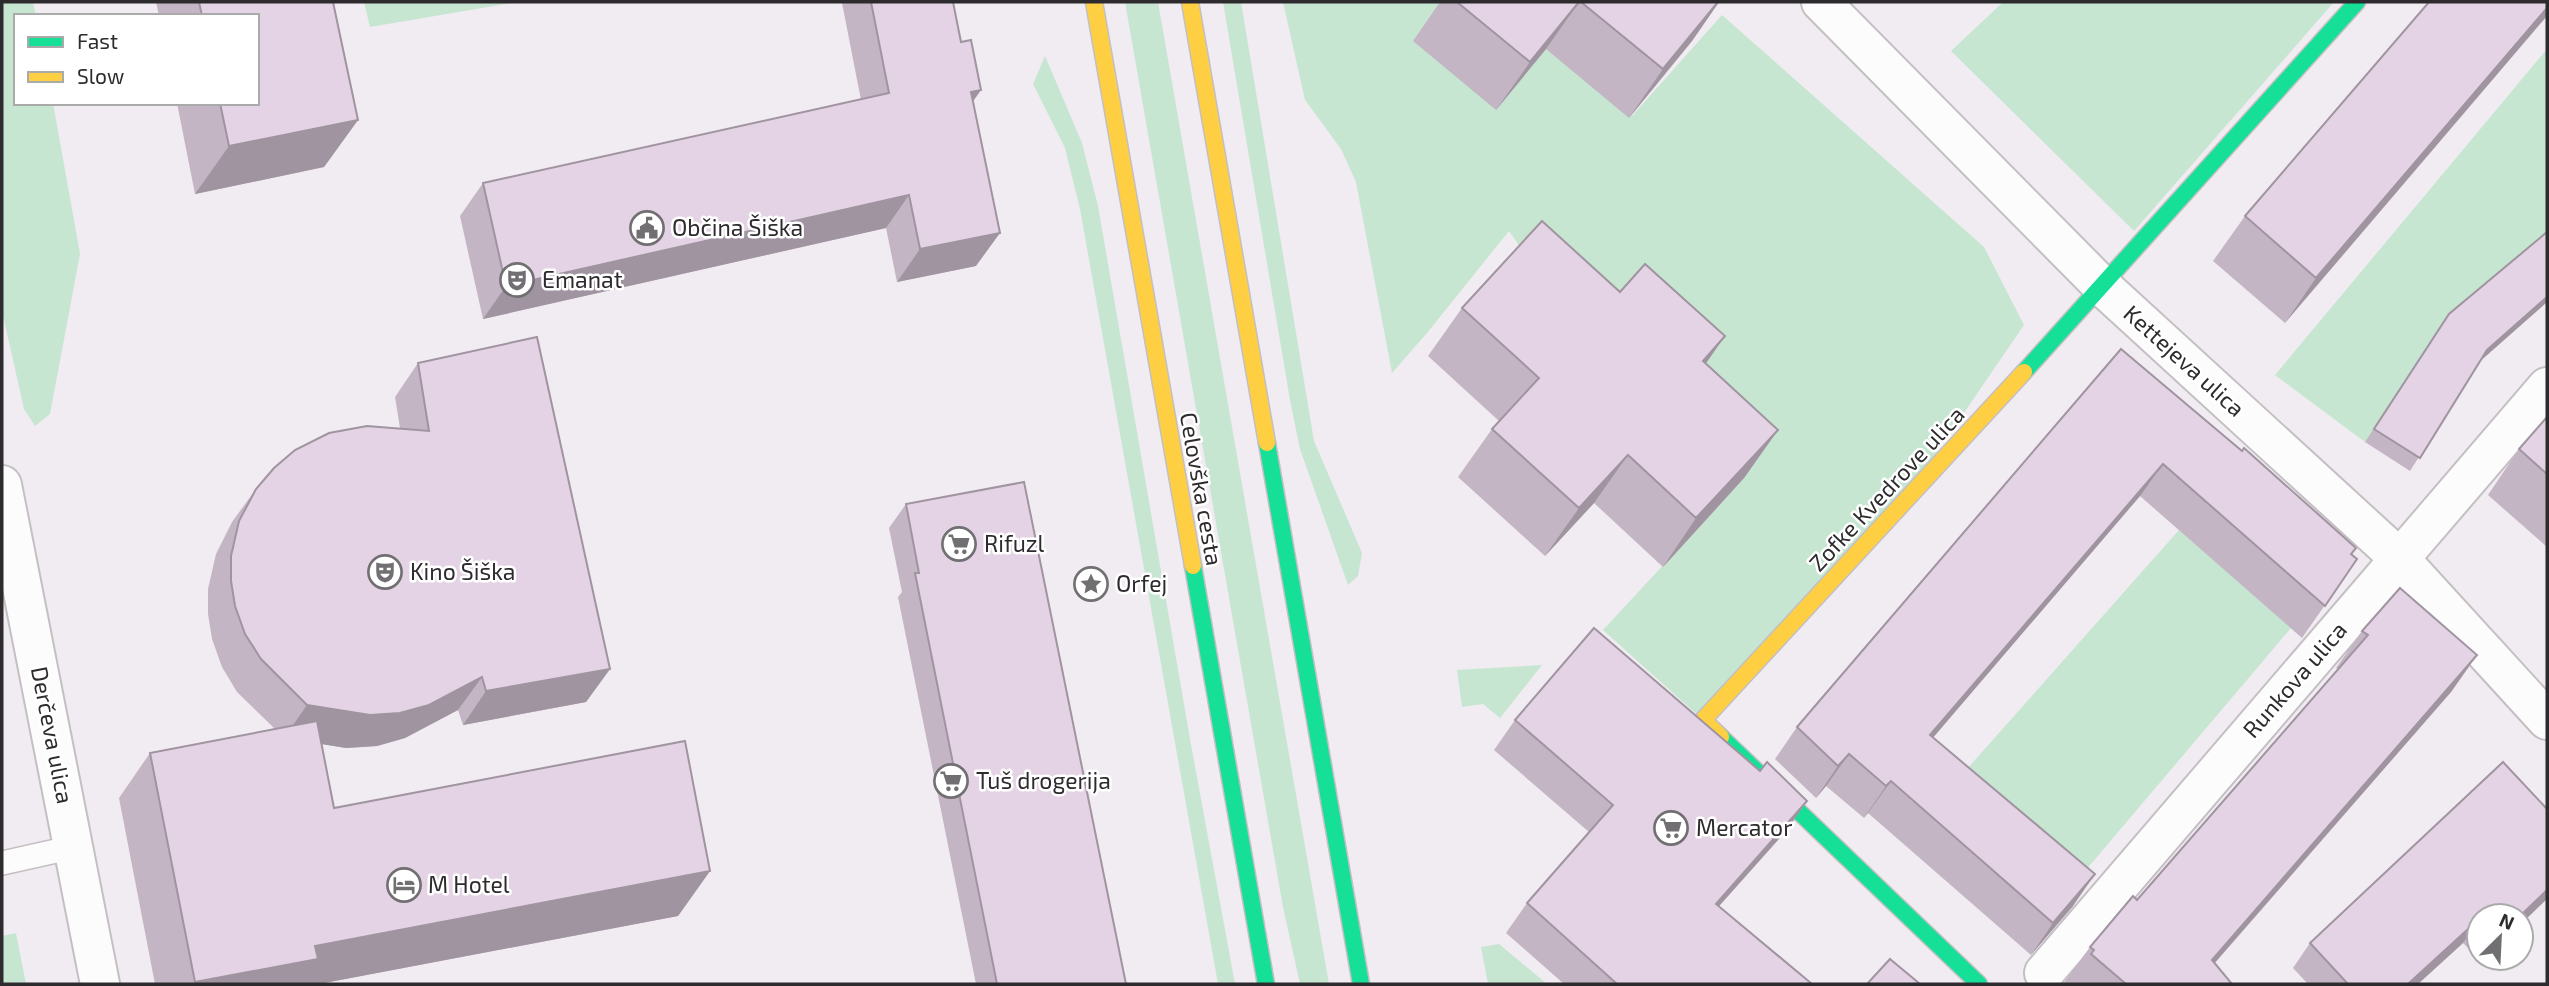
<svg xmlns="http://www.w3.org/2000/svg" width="2549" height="986" font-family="'Exo 2',sans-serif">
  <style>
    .green { fill: #c6e6d1 }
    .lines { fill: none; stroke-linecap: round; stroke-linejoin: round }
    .lane-casing { stroke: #c3bfc3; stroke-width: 26 }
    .street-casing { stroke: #c3bfc3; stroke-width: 42 }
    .fast-casing { stroke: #c3bfc3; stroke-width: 19 }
    .slow-casing { stroke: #c3bfc3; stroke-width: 19 }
    .lane { stroke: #fdfcfd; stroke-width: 23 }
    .street { stroke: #fdfcfd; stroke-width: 38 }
    .fast { stroke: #16e098; stroke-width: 16 }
    .slow { stroke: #ffcf43; stroke-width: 16 }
    .wall { fill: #c4b5c4 }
    .shaded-wall { fill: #a094a0 }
    .building { fill: #e4d3e4; stroke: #a094a0; stroke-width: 2 }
    .labels { text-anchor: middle; stroke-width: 5; stroke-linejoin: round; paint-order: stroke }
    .poi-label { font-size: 23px; fill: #2e2b2e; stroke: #fff; text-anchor: start }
    .street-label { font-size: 23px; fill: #2e2b2e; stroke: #fff }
  </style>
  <rect width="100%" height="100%" fill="#f1ecf1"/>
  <g class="green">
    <polygon points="2,2 33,2 36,16 16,16 16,103 53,103 80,254 50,414 35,426 24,409 2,311"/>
    <polygon points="364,2 518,2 370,27"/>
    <polygon points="1125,2 1158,2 1329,984 1300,984 1283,907"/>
    <polygon points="1223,2 1241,2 1314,441 1362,553 1358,576 1348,585 1300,449 1290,400"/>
    <polygon points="1283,2 1445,2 1546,49 1632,116 1722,15 1984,247 2024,325 1895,514 1703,720 1603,630 1744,478 1586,340 1509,231 1427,333 1392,373 1356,182 1341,149 1305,100"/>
    <polygon points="2003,2 2334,2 2134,231 1951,51"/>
    <polygon points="2547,49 2547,238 2365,442 2275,375"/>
    <polygon points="1045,56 1082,143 1098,206 1190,739 1235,984 1218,984 1080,209 1065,148 1033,84"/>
    <polygon points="2179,530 2291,628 2063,897 1943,796"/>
    <polygon points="1542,665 1500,718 1483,704 1462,707 1457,670"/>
    <polygon points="16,933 26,984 2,984 2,936"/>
    <polygon points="1499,944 1547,984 1488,984 1481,947"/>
  </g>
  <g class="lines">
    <g class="lane-casing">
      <polyline id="lane" points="2,863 74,847"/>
    </g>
    <g class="street-casing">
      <g id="street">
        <polyline points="1821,2 2103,287 2399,558 2547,720"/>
        <polyline points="2,485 100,984"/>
        <polyline points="2044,973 2547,387"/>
      </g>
    </g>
    <g class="fast-casing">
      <g id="fast">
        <polyline points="2024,372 2357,2"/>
        <polyline points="1267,443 1361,984"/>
        <polyline points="1193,566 1266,984"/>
        <polyline points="1721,737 1979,984"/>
      </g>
    </g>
    <g class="slow-casing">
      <g id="slow">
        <polyline points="1094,2 1193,566"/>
        <polyline points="1190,2 1267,443"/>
        <polyline points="1721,737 1703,720 2024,372"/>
      </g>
    </g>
    <use href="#lane" class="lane"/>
    <use href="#street" class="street"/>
    <use href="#fast" class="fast"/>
    <use href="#slow" class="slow"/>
  </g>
  <g class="wall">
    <polygon points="156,2 333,2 358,120 324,167 195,194 177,103 257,103 257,16 159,16"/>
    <polygon points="843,2 953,2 973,101 976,266 897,282 886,228 483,319 460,216 483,183 861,100 842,3"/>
    <polygon points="1440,2 1719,2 1692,41 1629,118 1546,49 1496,110 1413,41"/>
    <polygon points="2547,2 2285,323 2213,261 2245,216"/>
    <polygon points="1620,292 1706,363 1778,430 1744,478 1663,567 1594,503 1545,556 1458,477 1492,429 1499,421 1428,356 1462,308"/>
    <polygon points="2547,302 2480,361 2410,471 2365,442 2449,314"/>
    <polygon points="2121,349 2356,548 2352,554 2357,559 2302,638 2140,496 1933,737 2073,906 2031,955 1868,813 1864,818 1826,786 1816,798 1775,759 1797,727"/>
    <polygon points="418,363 610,669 586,702 463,725 458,710 405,738 377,746 346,748 322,744 334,808 710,871 678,916 319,984 155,984 119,798 150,753 275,729 237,692 222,667 212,639 208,614 208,589 216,554 232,522 256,489 400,428 395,397"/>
    <polygon points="2547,417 2547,547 2488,495 2519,449"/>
    <polygon points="906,504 1126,984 976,984 898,597 902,592 889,528"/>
    <polygon points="2362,631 2477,655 2451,692 2215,963 2232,984 2063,984 2090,947 2137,900 2338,669 2336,668"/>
    <polygon points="1515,720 1787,830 1719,906 1812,984 1564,984 1506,933 1527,903 1589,832 1494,750"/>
    <polygon points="2479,916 2479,958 2484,958 2481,961 2463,943 2418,984 2308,984 2293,968 2310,943"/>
  </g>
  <g class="shaded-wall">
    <polygon points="1579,2 1546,49 1496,110 1530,62"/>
    <polygon points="1718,2 1719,2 1692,41 1629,118 1663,69"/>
    <polygon points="2547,8 2547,16 2285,323 2316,278"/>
    <polygon points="981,90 958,123 971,92"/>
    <polygon points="358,120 324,167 195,194 229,146"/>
    <polygon points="909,195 886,228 483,319 506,286"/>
    <polygon points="1000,233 976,266 897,282 920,249"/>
    <polygon points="2547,297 2547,302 2478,363 2487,350"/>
    <polygon points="1725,336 1691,385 1703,361"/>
    <polygon points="1778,430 1744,478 1663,567 1696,518"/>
    <polygon points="1628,455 1594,503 1545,556 1579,508"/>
    <polygon points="2163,464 2140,496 1908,767 1930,735"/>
    <polygon points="2477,655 2451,692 2196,984 2212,960"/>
    <polygon points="610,669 586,702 463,725 486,691"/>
    <polygon points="482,677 458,710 405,738 377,746 346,748 284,738 307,705"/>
    <polygon points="1849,754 1826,786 1816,798 1838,766"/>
    <polygon points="1891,781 1868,813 1864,818 1886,786"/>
    <polygon points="1807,801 1787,830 1695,933 1716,904"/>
    <polygon points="710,871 678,916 319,984 193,984 195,982 315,946"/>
    <polygon points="2095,874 2073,906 2031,955 2053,923"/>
    <polygon points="2547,890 2547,899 2521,924 2520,916"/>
    <polygon points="2479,920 2463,943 2418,984 2408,984"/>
  </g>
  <g class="building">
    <polygon points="199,2 333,2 358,120 229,146 220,103 257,103 257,16 202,16"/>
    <polygon points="871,2 953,2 961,42 971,40 981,90 971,92 1000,233 920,249 909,195 506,286 483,183 889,93"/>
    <polygon points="1457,2 1579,2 1530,62"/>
    <polygon points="1581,2 1718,2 1663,69"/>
    <polygon points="2429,2 2547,2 2547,8 2316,278 2245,216"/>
    <polygon points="1542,221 1620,292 1645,264 1725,336 1703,361 1778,430 1696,518 1628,455 1579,508 1492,429 1539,378 1462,308"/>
    <polygon points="2547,232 2547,297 2487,350 2420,458 2374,429 2449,314"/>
    <polygon points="537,337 610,669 486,691 482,677 429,705 400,713 370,715 307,705 261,659 245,634 235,606 231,581 231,556 239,521 256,489 274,468 295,450 329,433 367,426 429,431 418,363"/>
    <polygon points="2121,349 2242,451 2244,448 2356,548 2351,554 2357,559 2325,606 2163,464 1930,735 2095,874 2053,923 1891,781 1886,786 1849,754 1838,766 1797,727"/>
    <polygon points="2547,417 2547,474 2519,449"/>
    <polygon points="1024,482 1126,984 997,984 915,573 919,573 906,504"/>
    <polygon points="2400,588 2477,655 2212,960 2232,984 2126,984 2091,954 2094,950 2090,947 2133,896 2137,900 2368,635 2362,631"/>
    <polygon points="1594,628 1760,771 1767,762 1807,801 1716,904 1812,984 1617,984 1527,903 1613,805 1515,720"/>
    <polygon points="317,721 334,808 685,741 710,871 315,946 318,959 195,982 150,753"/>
    <polygon points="2503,762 2547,809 2547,890 2520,916 2479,916 2479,919 2408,984 2348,984 2310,943"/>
    <polygon points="1890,959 1920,984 1867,984"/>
  </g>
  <defs>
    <g id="civic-ring" transform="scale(1.75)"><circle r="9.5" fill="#fff" stroke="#726f72" stroke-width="1.5"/><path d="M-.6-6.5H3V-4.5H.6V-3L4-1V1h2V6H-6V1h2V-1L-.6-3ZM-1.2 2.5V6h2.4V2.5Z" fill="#726f72"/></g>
    <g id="theatre-ring" transform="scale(1.75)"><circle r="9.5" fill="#fff" stroke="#726f72" stroke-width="1.5"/><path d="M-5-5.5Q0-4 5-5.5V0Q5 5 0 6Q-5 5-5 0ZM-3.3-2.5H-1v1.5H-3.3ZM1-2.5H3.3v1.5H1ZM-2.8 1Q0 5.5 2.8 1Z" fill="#726f72"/></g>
    <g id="supermarket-ring" transform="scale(1.75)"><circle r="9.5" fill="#fff" stroke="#726f72" stroke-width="1.5"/><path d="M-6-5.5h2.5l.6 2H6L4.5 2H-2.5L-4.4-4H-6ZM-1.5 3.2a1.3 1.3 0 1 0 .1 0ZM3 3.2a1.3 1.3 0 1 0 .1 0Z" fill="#726f72"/></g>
    <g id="sight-ring" transform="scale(1.75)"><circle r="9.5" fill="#fff" stroke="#726f72" stroke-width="1.5"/><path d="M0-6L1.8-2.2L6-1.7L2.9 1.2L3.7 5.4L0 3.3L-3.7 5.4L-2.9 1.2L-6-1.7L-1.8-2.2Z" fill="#726f72"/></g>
    <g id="hotel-ring" transform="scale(1.75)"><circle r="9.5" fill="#fff" stroke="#726f72" stroke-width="1.5"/><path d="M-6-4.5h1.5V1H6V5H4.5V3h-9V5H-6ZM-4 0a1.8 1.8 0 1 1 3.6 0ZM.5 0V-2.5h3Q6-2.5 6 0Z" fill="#726f72"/></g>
  </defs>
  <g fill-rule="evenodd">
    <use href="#civic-ring" x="647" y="228"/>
    <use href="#theatre-ring" x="517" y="280"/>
    <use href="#supermarket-ring" x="959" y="544"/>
    <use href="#theatre-ring" x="385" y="572"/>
    <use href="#sight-ring" x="1091" y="584"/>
    <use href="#supermarket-ring" x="951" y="781"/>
    <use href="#supermarket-ring" x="1671" y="828"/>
    <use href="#hotel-ring" x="404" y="885"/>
  </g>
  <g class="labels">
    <g class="poi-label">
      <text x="672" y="236">Občina Šiška</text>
      <text x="542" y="288">Emanat</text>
      <text x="984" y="552">Rifuzl</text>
      <text x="410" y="580">Kino Šiška</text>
      <text x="1116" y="592">Orfej</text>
      <text x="976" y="789">Tuš drogerija</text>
      <text x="1696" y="836">Mercator</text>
      <text x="428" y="893">M Hotel</text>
    </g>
    <g class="street-label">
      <text transform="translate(2184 361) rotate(42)" y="8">Kettejeva ulica</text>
      <text transform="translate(1201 489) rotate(80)" y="8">Celovška cesta</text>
      <text transform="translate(1887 489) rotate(-47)" y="8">Zofke Kvedrove ulica</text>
      <text transform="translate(2295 680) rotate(-49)" y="8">Runkova ulica</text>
      <text transform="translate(52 735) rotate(79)" y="8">Derčeva ulica</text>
    </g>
  </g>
  <rect width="2549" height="986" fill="none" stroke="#2e2b2e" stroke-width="7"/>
  <rect x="14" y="14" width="245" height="91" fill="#ffffff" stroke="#abaaab" stroke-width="2"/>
  <rect x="28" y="37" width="35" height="10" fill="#16e098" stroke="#abaaab" stroke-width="2"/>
  <text x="77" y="49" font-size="21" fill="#2e2b2e">Fast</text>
  <rect x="28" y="72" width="35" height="10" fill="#ffcf43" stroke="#abaaab" stroke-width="2"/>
  <text x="77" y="84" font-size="21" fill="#2e2b2e">Slow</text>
  <g transform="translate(2500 937) rotate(24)"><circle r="33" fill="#ffffff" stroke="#abaaab" stroke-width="2"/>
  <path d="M0-5L12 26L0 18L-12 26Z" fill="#726f72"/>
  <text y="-10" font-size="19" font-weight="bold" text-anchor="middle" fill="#2e2b2e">N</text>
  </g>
</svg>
